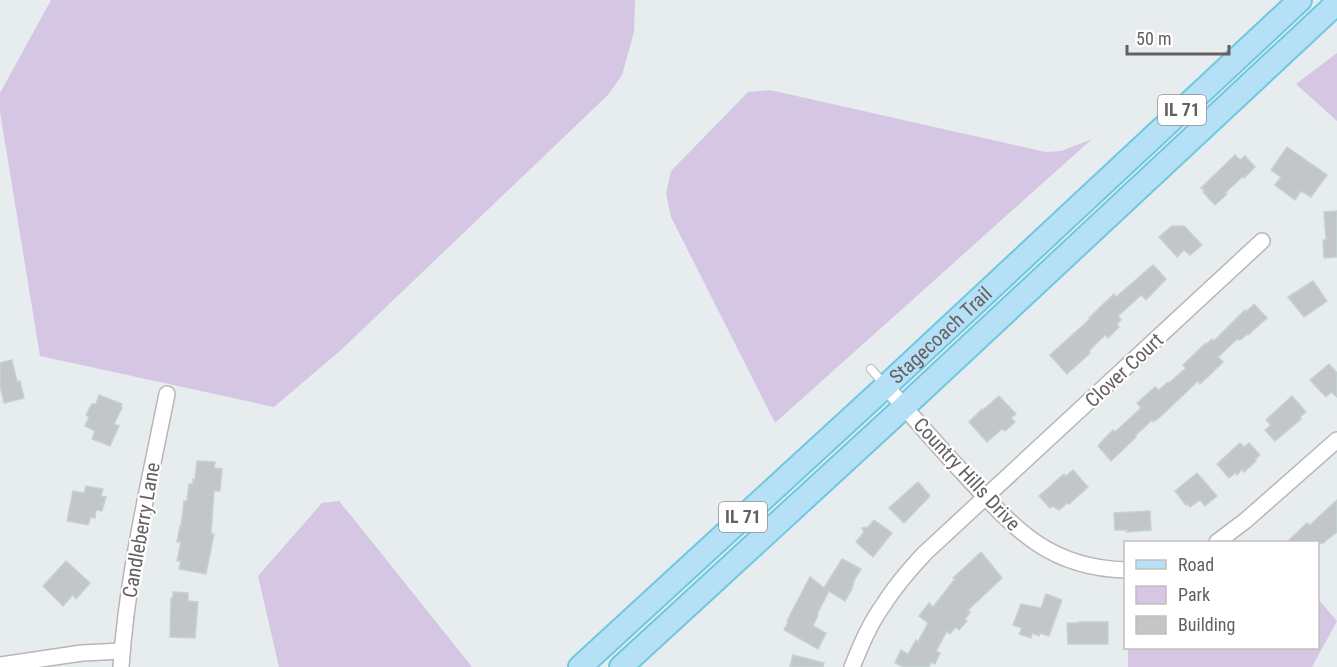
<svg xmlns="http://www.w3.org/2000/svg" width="1337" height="667" font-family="'Roboto Condensed',sans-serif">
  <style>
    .green { fill: #d5c7e3 }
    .building { fill: #c2c6c8; stroke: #c6d1d3; stroke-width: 1.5 }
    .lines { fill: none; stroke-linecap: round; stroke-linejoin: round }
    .service-casing { stroke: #bab5b4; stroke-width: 10 }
    .minor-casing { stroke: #bab5b4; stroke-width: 18 }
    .primary-casing { stroke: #6dc8e2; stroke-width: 26 }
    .service { stroke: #fff; stroke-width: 8 }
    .minor { stroke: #fff; stroke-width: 15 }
    .primary { stroke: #b5e0f6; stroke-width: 22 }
    .labels { text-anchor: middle; stroke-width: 4.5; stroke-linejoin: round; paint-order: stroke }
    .shield { fill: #fff; stroke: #948f8f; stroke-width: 1.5 }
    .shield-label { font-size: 18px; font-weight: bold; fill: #665f5f }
    .street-label { font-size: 20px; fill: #665f5f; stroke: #fff }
  </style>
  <rect width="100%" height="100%" fill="#e7edef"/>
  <g class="green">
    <polygon points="51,0 635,0 634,32 622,75 608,95 341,350 274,407 40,356 0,112 0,93"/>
    <polygon points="1337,53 1337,121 1296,84"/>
    <polygon points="770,90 1046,152 1061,151 1092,139 775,423 671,217 666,194 671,171 748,92"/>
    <polygon points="339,501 357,523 472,667 279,667 258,576 322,503"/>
    <polygon points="1318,599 1337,621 1312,667 1128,667 1128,648 1318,648"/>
  </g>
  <g class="building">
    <polygon points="1287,147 1327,175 1311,197 1301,191 1295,200 1275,185 1281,177 1271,170"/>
    <polygon points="1235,155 1240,160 1245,156 1255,167 1244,178 1243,176 1225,193 1227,194 1215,205 1203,192 1205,191 1201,188"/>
    <polygon points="1337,211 1337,257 1324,258 1323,240 1326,240 1324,212"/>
    <polygon points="1172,226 1184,226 1202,245 1190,255 1184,250 1177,257 1159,237"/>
    <polygon points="1153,265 1166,279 1146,300 1141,295 1118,316 1121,320 1117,324 1119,327 1108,338 1105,335 1089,351 1090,353 1067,374 1050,355 1090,319 1089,318 1114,294 1116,297"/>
    <polygon points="1313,281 1327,301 1304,317 1288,297"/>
    <polygon points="1254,304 1267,318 1248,335 1247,334 1240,340 1238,339 1236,340 1218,357 1223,362 1200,384 1198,381 1160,417 1153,422 1152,420 1135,436 1136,437 1111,461 1098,446 1103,440 1113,430 1115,432 1141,408 1137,403 1155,387 1159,390 1168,382 1169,383 1186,368 1183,365 1206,343 1207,344 1212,339 1214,341 1245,310 1246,312"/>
    <polygon points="12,360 17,382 20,381 24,398 4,403 0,386 0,363"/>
    <polygon points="1329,364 1337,373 1337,397 1331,392 1326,397 1310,380"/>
    <polygon points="99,395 122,404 121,407 122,408 114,424 119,426 110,446 92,439 95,431 85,426 89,417 86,415 92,404 96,404"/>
    <polygon points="999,396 1016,414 1011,418 1015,422 1005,431 1002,429 987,442 969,422 982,409 983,410"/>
    <polygon points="1292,396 1306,412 1300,417 1301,419 1275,441 1265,430 1271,425 1266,420"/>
    <polygon points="1240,443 1244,447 1249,443 1260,455 1255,460 1256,461 1244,472 1242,469 1237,475 1235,473 1229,478 1217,464"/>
    <polygon points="197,461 215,462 214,468 222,469 220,491 214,491 211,534 214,534 206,574 179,569 181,561 177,561 181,542 177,542 180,526 181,527 184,501 187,501 189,484 193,484 193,479 195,479"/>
    <polygon points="1073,470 1088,487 1069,504 1067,503 1059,510 1053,506 1050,508 1039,496 1064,474 1066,476"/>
    <polygon points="1197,473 1217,496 1205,506 1200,500 1190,507 1187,504 1186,505 1175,491"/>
    <polygon points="918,482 930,496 904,523 889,508"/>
    <polygon points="86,486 103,489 101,496 106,497 102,511 96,510 95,518 91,517 88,525 67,521 73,491 84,493"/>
    <polygon points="1337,500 1337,532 1323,543 1286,543 1307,523 1310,525"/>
    <polygon points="1150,511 1151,530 1127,532 1127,530 1115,530 1114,513"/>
    <polygon points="874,520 892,533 873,557 856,542 864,532 862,528 868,527"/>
    <polygon points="981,552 1002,578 968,610 970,612 965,619 967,621 959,630 956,627 950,634 947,631 936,651 940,653 935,664 931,662 929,667 903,667 895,663 901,650 908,654 916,640 918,642 928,623 919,616 929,603 933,607 955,579 953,578"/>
    <polygon points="842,559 861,569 853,582 854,583 851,589 852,589 845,601 829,591 817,614 818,615 813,626 826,633 818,649 784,630 788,622 787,621 810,577 824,588"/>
    <polygon points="66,561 90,583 76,599 73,595 63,606 43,586"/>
    <polygon points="173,592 188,593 188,601 198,602 195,638 170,637 171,598 173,598"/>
    <polygon points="1046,594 1062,600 1049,636 1040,633 1039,636 1032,633 1031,638 1019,634 1022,628 1013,625 1021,604 1041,608"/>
    <polygon points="1079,622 1108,622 1108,644 1068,644 1067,623 1079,623"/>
    <polygon points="793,655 824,663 823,667 790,667"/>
  </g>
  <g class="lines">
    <g class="service-casing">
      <polyline id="service" points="871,369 884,384"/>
    </g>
    <g class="minor-casing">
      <g id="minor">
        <path d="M886 386C912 416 938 446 965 475 1014 528 1048 568 1126 570"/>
        <polyline points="1217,542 1245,521 1337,440"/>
        <polyline points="0,665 82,653 122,651"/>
        <path d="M121 667C127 575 149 484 167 394"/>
        <path d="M852 667C861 645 870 623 884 604 896 585 910 569 925 553L1262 241"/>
      </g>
    </g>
    <g class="primary-casing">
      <g id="primary">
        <path id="s1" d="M580 667 886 386 1300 0"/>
        <polyline points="621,667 904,407 1337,3"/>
      </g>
    </g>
    <use href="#service" class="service"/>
    <use href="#minor" class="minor"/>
    <use href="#primary" class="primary"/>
  </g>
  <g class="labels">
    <g class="shield">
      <rect x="1158" y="95" width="48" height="30" rx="4.5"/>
      <rect x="719" y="502" width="48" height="30" rx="4.5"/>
    </g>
    <g class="shield-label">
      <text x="1182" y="116">IL 71</text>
      <text x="743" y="523">IL 71</text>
    </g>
    <g class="street-label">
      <text dy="7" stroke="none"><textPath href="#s1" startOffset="490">Stagecoach Trail</textPath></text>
      <text transform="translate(1124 370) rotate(-43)" y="7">Clover Court</text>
      <text transform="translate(967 474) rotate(47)" y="7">Country Hills Drive</text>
      <text transform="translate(141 530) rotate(-80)" y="7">Candleberry Lane</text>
    </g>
  </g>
  <rect x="1124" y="541" width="195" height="108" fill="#ffffff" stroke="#c2bfbf" stroke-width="1.5"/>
  <rect x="1136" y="560" width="30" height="9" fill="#b5e0f6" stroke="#c2bfbf" stroke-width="1.5"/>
  <text x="1178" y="571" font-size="18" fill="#665f5f">Road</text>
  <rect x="1136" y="586" width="30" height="18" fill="#d5c7e3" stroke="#c2bfbf" stroke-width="1.5"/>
  <text x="1178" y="601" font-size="18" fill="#665f5f">Park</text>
  <rect x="1136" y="616" width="30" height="18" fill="#c2c6c8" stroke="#c2bfbf" stroke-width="1.5"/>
  <text x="1178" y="631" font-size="18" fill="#665f5f">Building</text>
  <path d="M1127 45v9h102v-9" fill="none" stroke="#665f5f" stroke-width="3"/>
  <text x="1136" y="45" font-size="18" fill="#665f5f" stroke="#ffffff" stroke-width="4.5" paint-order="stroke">50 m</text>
</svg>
